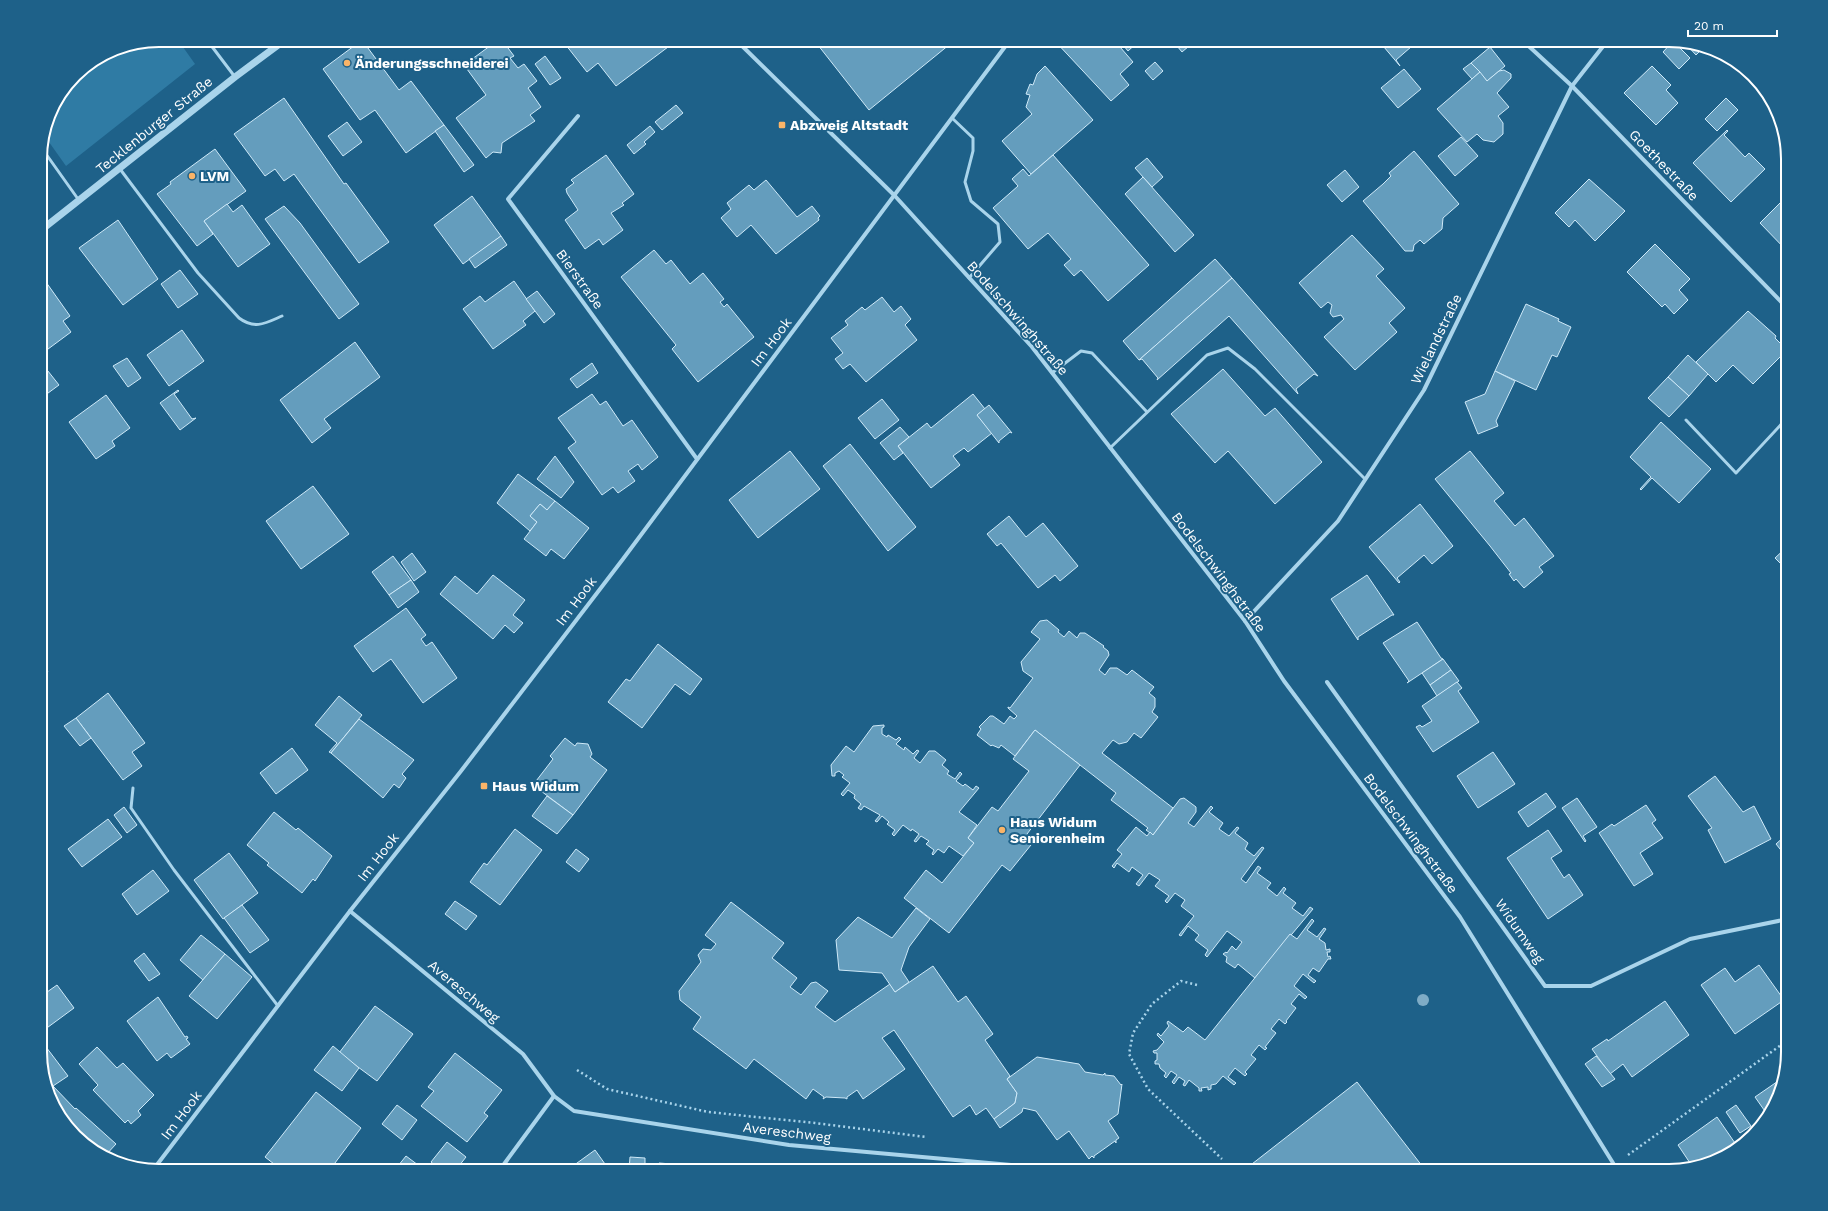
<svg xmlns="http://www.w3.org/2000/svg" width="1828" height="1211" font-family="'Work Sans',sans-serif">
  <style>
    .green { fill: #2f7ba4 }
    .building { fill: #649dbd; stroke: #cee9f8 }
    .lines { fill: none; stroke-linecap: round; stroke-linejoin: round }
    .path { stroke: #a9d4eb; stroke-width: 2.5; stroke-dasharray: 2 3; stroke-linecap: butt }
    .service { stroke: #a9d4eb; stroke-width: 3 }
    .minor { stroke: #a9d4eb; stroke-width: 4 }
    .tertiary { stroke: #a9d4eb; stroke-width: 7 }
    .tree { fill: #7facc6 }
    .poi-dot { fill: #fab468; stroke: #1e6189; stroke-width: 1.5 }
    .labels { text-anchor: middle; stroke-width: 4; stroke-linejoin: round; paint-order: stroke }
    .poi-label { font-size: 14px; font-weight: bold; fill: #fff; stroke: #1e6189; text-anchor: start }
    .street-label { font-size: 14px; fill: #fff; stroke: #1e6189 }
    .rim { fill: none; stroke: #fff; stroke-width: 2 }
  </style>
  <rect width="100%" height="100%" fill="#1e6189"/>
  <polygon class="green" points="159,40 178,40 195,64 66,166 44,135 49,113 75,75 113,49"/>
  <g class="building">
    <polygon points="362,40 399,90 411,81 444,125 406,153 375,110 360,120 323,69"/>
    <polygon points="498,40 502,40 514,56 510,58 518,68 524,64 537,81 528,88 541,107 530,115 535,121 502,143 501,153 493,152 486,158 456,118 486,95 464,65"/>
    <polygon points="562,40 662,40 668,47 616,86 598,63 587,72"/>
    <polygon points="814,40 955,40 869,110"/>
    <polygon points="1054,40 1114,40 1133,62 1120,74 1129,85 1111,101"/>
    <polygon points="1119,40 1140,40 1128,51"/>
    <polygon points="1172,40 1196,40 1182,52"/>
    <polygon points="1378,40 1419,40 1396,60 1400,66"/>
    <polygon points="1673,41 1690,58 1679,69 1663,52"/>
    <polygon points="1684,42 1705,46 1696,55"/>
    <polygon points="1490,47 1505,66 1487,81 1471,63"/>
    <polygon points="545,56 561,78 550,85 535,64"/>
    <polygon points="1155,62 1163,71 1153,80 1145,71"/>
    <polygon points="1471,63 1480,72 1472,79 1463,69"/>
    <polygon points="1045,66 1093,120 1031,174 1002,141 1032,114 1026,107 1030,95 1026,94 1030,84 1033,85 1037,74"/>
    <polygon points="1652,66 1671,85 1666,90 1678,103 1656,125 1624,93"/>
    <polygon points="1404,69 1421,89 1398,108 1381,88"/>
    <polygon points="1504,70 1511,74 1511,78 1497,93 1509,107 1498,116 1503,123 1503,134 1494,142 1483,140 1477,134 1467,142 1437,109 1480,72 1487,81 1499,71"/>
    <polygon points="284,98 344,184 346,183 389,242 359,263 294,174 284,181 275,169 265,176 234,134"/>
    <polygon points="1726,98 1738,110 1717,131 1705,119"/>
    <polygon points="676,105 683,113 662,130 655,122"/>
    <polygon points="347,122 362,142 343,156 328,136"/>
    <polygon points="444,125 474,165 464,172 435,131"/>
    <polygon points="650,126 655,132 644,142 646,144 634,154 627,145"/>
    <polygon points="1727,130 1728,131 1724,135 1745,157 1749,153 1765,169 1731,202 1693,163"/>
    <polygon points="1461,137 1478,156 1455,176 1438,156"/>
    <polygon points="215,149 246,191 204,221 213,234 197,246 157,194 171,184 170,182"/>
    <polygon points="1414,151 1459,204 1443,218 1442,229 1424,244 1420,240 1414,245 1413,251 1405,251 1363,201 1383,184 1391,176 1389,173"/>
    <polygon points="606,155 634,194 622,203 624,205 611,213 623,230 603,245 599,239 585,249 565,220 578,210 567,193 566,189 574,183 571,180"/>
    <polygon points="1053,155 1149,265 1108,301 1081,270 1074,276 1064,265 1071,259 1048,233 1028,249 993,208 1018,186 1012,179 1023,169 1029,176"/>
    <polygon points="1147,158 1163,177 1152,187 1135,168"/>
    <polygon points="1345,170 1359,187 1342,202 1327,185"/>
    <polygon points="1143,177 1194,235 1175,252 1125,194"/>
    <polygon points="1589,179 1625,211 1595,241 1575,220 1569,227 1555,213"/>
    <polygon points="766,180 797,217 812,206 820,216 818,218 819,220 776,254 751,225 737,237 721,218 731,209 727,203 749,185 754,190"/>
    <polygon points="1788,195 1788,252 1760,223"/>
    <polygon points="472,196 501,236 463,264 434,225"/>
    <polygon points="227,204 233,212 242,205 270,244 238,267 204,221"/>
    <polygon points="284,206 300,223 359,304 339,319 265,219"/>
    <polygon points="118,220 158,279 123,305 79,248"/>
    <polygon points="1352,235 1384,269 1376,276 1405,308 1389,323 1397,332 1355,370 1324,337 1344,319 1341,315 1333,317 1330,313 1332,305 1328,302 1321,308 1299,283"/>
    <polygon points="501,236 507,245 475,268 469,259"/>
    <polygon points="1655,244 1690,279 1679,290 1688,300 1674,314 1665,304 1662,307 1627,272"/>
    <polygon points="654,250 666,264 671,260 690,284 703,273 724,299 720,302 724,307 727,304 754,337 698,382 672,349 676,345 621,277"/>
    <polygon points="1215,259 1232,278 1139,360 1123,341"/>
    <polygon points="180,270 198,294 178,308 161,284"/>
    <polygon points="41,275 70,316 63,321 71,332 40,355"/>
    <polygon points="1232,278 1318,376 1314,374 1296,389 1298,394 1229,316 1157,380 1158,378 1142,359 1139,360"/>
    <polygon points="514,281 535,311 523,321 526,325 493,349 463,309 480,296 485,302"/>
    <polygon points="537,291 555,314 544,323 526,299"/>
    <polygon points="882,297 894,312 901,306 911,319 905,325 917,340 866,382 850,364 843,369 835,359 843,353 831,338 848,325 845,321 862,307 865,310"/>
    <polygon points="1526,304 1559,319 1558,321 1571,327 1557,357 1552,355 1536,390 1495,371"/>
    <polygon points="1748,311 1776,336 1775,338 1787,350 1753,384 1733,365 1716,382 1696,362"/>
    <polygon points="182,330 204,361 169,386 147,355"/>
    <polygon points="355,342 380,377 324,419 331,428 312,443 280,400"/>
    <polygon points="1688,355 1708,374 1689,396 1668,377"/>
    <polygon points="127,358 141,378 128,387 113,366"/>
    <polygon points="40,361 59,385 40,399"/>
    <polygon points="592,363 598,373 577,388 570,379"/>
    <polygon points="1223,369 1265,416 1275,408 1322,462 1275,504 1228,451 1215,463 1171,414"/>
    <polygon points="1495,371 1515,381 1496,421 1498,426 1478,434 1465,402 1485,394"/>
    <polygon points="1668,377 1689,396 1669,417 1648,398"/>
    <polygon points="178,390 179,391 174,394 192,419 196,418 180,430 160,403"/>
    <polygon points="592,394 600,405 606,401 623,426 632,420 658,457 642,470 638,464 628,471 635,481 618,493 613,487 602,495 568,448 576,442 558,418"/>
    <polygon points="973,394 985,409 977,415 992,433 968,452 964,448 953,456 960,465 931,488 898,446 927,423 931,428"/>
    <polygon points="106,395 130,428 112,441 115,446 96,459 69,422"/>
    <polygon points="882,399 899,420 875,439 858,418"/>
    <polygon points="989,405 1012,433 1010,432 999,441 999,443 977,415"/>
    <polygon points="1661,422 1711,469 1679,503 1652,478 1641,490 1640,489 1651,477 1630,457"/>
    <polygon points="900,427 909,437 898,446 903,453 894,460 880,443"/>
    <polygon points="850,444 916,527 888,551 823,466"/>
    <polygon points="790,451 820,489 758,538 729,500"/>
    <polygon points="1470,451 1504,493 1494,501 1515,526 1524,518 1554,556 1539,567 1543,572 1524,588 1516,579 1514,581 1509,574 1511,573 1490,546 1435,479"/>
    <polygon points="555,456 574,482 561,498 537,479"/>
    <polygon points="518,474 555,501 547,510 540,504 530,516 537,522 530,531 497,503"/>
    <polygon points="313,486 349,534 301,569 266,521"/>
    <polygon points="555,501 589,528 564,559 551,549 546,556 524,539 537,522 530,516 540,504 547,510"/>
    <polygon points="1420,504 1453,546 1432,564 1424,555 1397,578 1400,582 1399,583 1369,547"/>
    <polygon points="1009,516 1026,537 1043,523 1078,566 1060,581 1055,575 1038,588 1001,543 997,546 987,534"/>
    <polygon points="1788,546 1788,569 1787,570 1775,558"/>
    <polygon points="412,553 426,572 414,581 401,562"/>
    <polygon points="393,556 411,580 389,595 372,572"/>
    <polygon points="493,575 525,600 513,615 523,623 514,633 505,625 493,639 440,594 455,576 477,594"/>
    <polygon points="1367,575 1394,615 1392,615 1358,637 1358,640 1331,599"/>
    <polygon points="411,580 419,592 398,608 389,595"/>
    <polygon points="406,608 426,635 421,639 426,646 432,642 457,678 423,703 391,659 373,672 354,646"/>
    <polygon points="1047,620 1059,630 1058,632 1064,637 1069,631 1077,638 1080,633 1085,633 1104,646 1103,647 1108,651 1109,655 1099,670 1105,675 1110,668 1117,668 1127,675 1132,670 1154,687 1149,693 1155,698 1155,707 1152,712 1158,717 1141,738 1134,733 1127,742 1119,744 1113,740 1102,753 1173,808 1153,835 1146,830 1148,828 1111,800 1116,793 1035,730 1015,756 1001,745 999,748 992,745 991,746 977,735 981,729 979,727 990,716 993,716 1004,724 1010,716 1014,719 1017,716 1008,708 1008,707 1010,708 1033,678 1023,671 1021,662 1040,639 1031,632 1040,621"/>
    <polygon points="1417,622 1441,658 1443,659 1407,683 1409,681 1383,643"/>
    <polygon points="658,644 702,679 690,695 675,684 642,728 608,702 626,679 630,681"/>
    <polygon points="1443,659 1451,670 1430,685 1422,673"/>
    <polygon points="40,661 48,672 40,678"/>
    <polygon points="1451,670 1459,681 1437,696 1430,685"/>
    <polygon points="1457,682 1462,688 1458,691 1479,722 1433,752 1416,727 1420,725 1422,727 1432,721 1422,706"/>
    <polygon points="108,693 145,743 132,752 142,766 123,780 76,718"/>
    <polygon points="339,696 362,715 331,753 329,752 337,743 315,725"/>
    <polygon points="76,718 91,738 80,746 64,726"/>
    <polygon points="359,719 414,760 402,774 406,778 399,788 394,784 383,798 331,753"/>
    <polygon points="884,725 884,727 882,728 882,734 887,737 888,735 896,740 899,737 901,739 896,744 904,750 905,747 913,754 917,750 919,751 914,758 920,763 929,751 935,751 946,760 942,765 949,771 947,774 955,779 960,772 962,774 956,781 963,786 965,784 973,790 976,786 979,788 959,812 977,825 968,838 974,843 963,856 949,846 944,853 938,849 933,855 932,854 934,850 926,844 929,841 921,836 916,842 914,841 919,834 912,829 911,831 903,825 894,836 892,834 895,830 887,824 889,822 882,816 877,822 875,821 880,815 864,806 861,810 858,808 861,804 854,798 855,795 848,790 843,796 841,794 850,783 842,777 844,775 839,771 835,773 835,776 832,776 831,765 846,746 854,752 873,726"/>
    <polygon points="1035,730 1080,765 1027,834 1035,840 1010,871 1002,865 949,933 904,898 926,870 942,883 974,843 968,838 992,807 998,811 1029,771 1013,759"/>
    <polygon points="565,738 575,746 577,743 588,744 592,754 590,757 607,770 573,815 533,785 553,759 550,756"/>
    <polygon points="292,748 308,770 276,794 260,773"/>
    <polygon points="1493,752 1515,784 1478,808 1457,776"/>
    <polygon points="1715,776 1743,812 1754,806 1771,839 1725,863 1708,830 1712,828 1688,796"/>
    <polygon points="1546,793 1556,807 1528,827 1518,812"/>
    <polygon points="547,796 573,815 557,834 532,816"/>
    <polygon points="1184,798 1196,807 1196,812 1188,823 1194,827 1211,806 1213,808 1209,812 1223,823 1219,829 1229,836 1237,827 1239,828 1235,833 1248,843 1245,849 1254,856 1262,847 1264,848 1241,879 1246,883 1258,866 1261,868 1257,873 1271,883 1267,888 1277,896 1284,887 1286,889 1283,893 1296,903 1292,908 1303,916 1310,907 1313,909 1255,978 1238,964 1235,968 1226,962 1227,957 1223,954 1226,952 1227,953 1232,946 1236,950 1242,942 1227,931 1207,957 1205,955 1208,950 1195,940 1199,935 1188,926 1181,936 1179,935 1194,916 1181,906 1185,900 1175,893 1167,903 1165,901 1169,896 1155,886 1160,880 1149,873 1139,886 1136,884 1143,875 1132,867 1129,872 1117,863 1114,868 1112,866 1122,854 1117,850 1136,827 1147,836 1150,832 1153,835 1180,799"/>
    <polygon points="1577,798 1597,827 1583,836 1586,841 1585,842 1562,808"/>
    <polygon points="1646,805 1656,820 1652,823 1663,838 1640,853 1653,874 1634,886 1599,833 1612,824 1614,826"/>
    <polygon points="124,807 137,825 127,833 114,815"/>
    <polygon points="274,812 296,830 298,828 332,856 315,881 313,879 302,893 267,865 269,863 247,845"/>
    <polygon points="108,819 122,837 82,867 68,849"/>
    <polygon points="1788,825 1788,837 1782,830"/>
    <polygon points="515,829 542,850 500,905 470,882 484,863 487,865"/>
    <polygon points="1548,830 1562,851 1551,858 1564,878 1569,874 1583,895 1548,919 1507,858"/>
    <polygon points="1786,835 1788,837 1788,859 1776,844"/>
    <polygon points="576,849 589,859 579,872 566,862"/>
    <polygon points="229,853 258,893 223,919 194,880"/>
    <polygon points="153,870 169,891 137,915 122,894"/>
    <polygon points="455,901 477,916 466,930 445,914"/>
    <polygon points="731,902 784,943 772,958 797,978 790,987 801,995 811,983 816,982 828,991 815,1007 835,1022 890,984 895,992 933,966 958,1002 966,996 993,1034 985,1040 1010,1076 1007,1079 1017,1093 1015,1103 994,1119 986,1108 976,1115 970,1105 953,1117 894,1030 882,1038 905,1069 863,1099 857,1090 847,1097 847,1099 845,1098 826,1097 823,1099 824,1097 813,1089 806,1099 754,1059 746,1069 693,1029 701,1017 680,1000 679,991 701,962 698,955 703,949 711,950 716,944 705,935"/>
    <polygon points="242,905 269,940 250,953 224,918"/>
    <polygon points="916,908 930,919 909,947 901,970 909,982 895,992 882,973 839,970 836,940 858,917 892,938"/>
    <polygon points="1312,919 1314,921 1307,930 1317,937 1324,928 1326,929 1319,939 1325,943 1326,950 1330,949 1330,952 1327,952 1328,957 1330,956 1331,959 1328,959 1319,972 1313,968 1308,975 1316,981 1314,983 1303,974 1294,986 1307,997 1305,999 1299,994 1291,1004 1296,1008 1286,1021 1287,1022 1285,1024 1279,1019 1271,1029 1276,1033 1265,1047 1267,1048 1265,1050 1259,1045 1251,1055 1256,1059 1245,1072 1247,1074 1245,1076 1235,1068 1228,1077 1236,1083 1234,1085 1223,1076 1216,1084 1211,1085 1211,1089 1208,1090 1208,1087 1201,1088 1202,1091 1199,1091 1199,1088 1189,1080 1185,1086 1183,1085 1185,1081 1179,1077 1174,1084 1172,1082 1177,1075 1171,1071 1166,1078 1164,1076 1166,1073 1160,1068 1159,1064 1155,1064 1155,1061 1157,1060 1157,1053 1154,1053 1153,1051 1157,1050 1164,1042 1157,1035 1158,1033 1161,1036 1169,1026 1167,1023 1168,1021 1183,1032 1188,1027 1205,1040 1290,934 1297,939"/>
    <polygon points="201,935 225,954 203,980 180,960"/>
    <polygon points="144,953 160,974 149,981 134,961"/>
    <polygon points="225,954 252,977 217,1019 189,996"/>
    <polygon points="1759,965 1784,1000 1735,1034 1701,985 1725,968 1735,982"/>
    <polygon points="57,985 74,1008 40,1033 40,997"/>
    <polygon points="158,997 185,1037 187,1036 188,1038 186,1039 190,1044 171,1058 167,1053 157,1061 127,1021"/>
    <polygon points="1665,1001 1689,1035 1632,1077 1623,1064 1610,1074 1592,1049 1607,1039 1608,1041"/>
    <polygon points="375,1006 413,1034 377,1081 339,1053"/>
    <polygon points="40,1039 68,1076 53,1086 45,1075 40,1060"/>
    <polygon points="333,1046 359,1068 342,1091 314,1070"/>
    <polygon points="97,1047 117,1068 123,1063 154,1095 138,1111 141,1115 131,1124 128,1120 125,1123 93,1090 98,1085 79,1064"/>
    <polygon points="455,1053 502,1090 484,1113 488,1116 467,1142 421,1106 434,1091 428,1087"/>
    <polygon points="1596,1056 1615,1079 1602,1087 1585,1064"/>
    <polygon points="1037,1057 1079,1064 1085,1072 1103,1075 1105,1073 1105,1075 1114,1076 1121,1085 1122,1084 1118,1114 1108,1121 1119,1138 1116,1140 1116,1143 1115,1141 1094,1156 1094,1158 1092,1156 1089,1159 1069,1131 1057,1140 1036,1111 1023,1108 1022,1112 1000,1128 994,1119 1015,1103 1017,1093 1007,1079"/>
    <polygon points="1784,1077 1782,1090 1769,1117 1755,1097"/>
    <polygon points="1357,1082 1426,1171 1243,1171"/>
    <polygon points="53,1086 75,1109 76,1108 116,1144 104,1157 93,1151 56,1111 49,1090"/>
    <polygon points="316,1092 361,1128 329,1171 283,1171 265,1157"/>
    <polygon points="397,1105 417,1120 402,1140 382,1124"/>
    <polygon points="1736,1105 1751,1126 1740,1133 1726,1112"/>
    <polygon points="1717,1117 1737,1146 1722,1159 1692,1166 1678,1145"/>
    <polygon points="447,1142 466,1157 455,1171 442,1171 431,1162"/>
    <polygon points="595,1150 610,1171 566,1171"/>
    <polygon points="406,1156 426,1171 394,1171"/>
    <polygon points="630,1157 645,1158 645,1171 629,1171"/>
    <polygon points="659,1163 697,1166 697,1169 708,1171 659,1171"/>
  </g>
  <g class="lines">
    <g class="path">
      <polyline points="1197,985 1181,981 1152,1004 1133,1033 1129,1054 1148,1089 1222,1159"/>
      <polyline points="577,1070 607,1089 708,1112 815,1123 926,1137"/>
      <polyline points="1628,1155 1788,1040"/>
      <polyline points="1037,1164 1049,1171"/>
    </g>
    <g class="service">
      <polyline points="207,40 235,77"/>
      <polyline points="952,118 973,138 973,151 965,182 971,201 998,224 1000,242 969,278"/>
      <polyline points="41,147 78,199"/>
      <path d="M120 169 198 273 239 318C255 330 266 323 282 316"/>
      <polyline points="1052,373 1081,351 1092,353 1147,412"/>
      <polyline points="1686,420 1736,473 1788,417"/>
      <polyline points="1110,448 1207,355 1228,348 1255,369 1365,479"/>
      <polyline points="133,788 131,808 174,870 278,1006"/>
    </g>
    <g class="minor">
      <polyline points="736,40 895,196 1032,347 1245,621 1284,681 1460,917 1618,1171"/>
      <polyline points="1522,40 1572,86 1788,309"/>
      <polyline points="578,116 508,199 697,459"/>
      <polyline points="1245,621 1338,521 1424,390 1572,86 1608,40"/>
      <polyline points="1327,682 1545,986 1591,986 1690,939 1788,919"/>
      <polyline points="350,911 523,1054 554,1096 574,1111 789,1145 1011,1165 1021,1171"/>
      <polyline points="153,1170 350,911 461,771 623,559 1010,40"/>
      <polyline points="499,1171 554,1096"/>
    </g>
    <polyline class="tertiary" points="40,231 235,77 285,40"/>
  </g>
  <circle class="tree" cx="1423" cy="1000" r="6"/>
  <g class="poi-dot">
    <circle cx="347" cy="63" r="4"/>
    <rect x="778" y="121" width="8" height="8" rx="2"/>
    <circle cx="192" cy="176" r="4"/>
    <rect x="480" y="782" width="8" height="8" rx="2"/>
    <circle cx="1002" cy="830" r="4"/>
  </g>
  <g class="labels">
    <g class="poi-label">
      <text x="355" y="68">Änderungsschneiderei</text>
      <text x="790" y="130">Abzweig Altstadt</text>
      <text x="200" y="181">LVM</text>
      <text x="492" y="791">Haus Widum</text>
      <text x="1010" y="827">Haus Widum<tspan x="1010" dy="16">Seniorenheim</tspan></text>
    </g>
    <g class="street-label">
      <text transform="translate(154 125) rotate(-39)" y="5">Tecklenburger Straße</text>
      <text transform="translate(1664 165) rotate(46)" y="5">Goethestraße</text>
      <text transform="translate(580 279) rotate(54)" y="5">Bierstraße</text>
      <text transform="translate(1018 318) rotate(49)" y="5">Bodelschwinghstraße</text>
      <text transform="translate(1436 339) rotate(-64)" y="5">Wielandstraße</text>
      <text transform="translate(771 342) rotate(-53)" y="5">Im Hook</text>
      <text transform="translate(1219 572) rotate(53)" y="5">Bodelschwinghstraße</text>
      <text transform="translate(576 601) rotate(-53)" y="5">Im Hook</text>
      <text transform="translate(1411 833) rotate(53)" y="5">Bodelschwinghstraße</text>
      <text transform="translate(378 857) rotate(-52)" y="5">Im Hook</text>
      <text transform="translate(1520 931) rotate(55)" y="5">Widumweg</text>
      <text transform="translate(464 991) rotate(40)" y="5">Avereschweg</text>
      <text transform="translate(181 1115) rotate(-53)" y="5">Im Hook</text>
      <text transform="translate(787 1132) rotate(7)" y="5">Avereschweg</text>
    </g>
  </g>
  <path d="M0 0H1828V1211H0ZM159 47H1669A112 112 0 0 1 1781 159V1052A112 112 0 0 1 1669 1164H159A112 112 0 0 1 47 1052V159A112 112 0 0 1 159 47Z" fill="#1e6189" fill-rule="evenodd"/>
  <path class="rim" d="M159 47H1669A112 112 0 0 1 1781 159V1052A112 112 0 0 1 1669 1164H159A112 112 0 0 1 47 1052V159A112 112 0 0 1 159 47Z"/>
  <path d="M1688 30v6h89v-6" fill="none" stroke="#ffffff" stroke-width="2"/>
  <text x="1694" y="30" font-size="12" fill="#ffffff" stroke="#1e6189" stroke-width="3" paint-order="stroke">20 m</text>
</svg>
